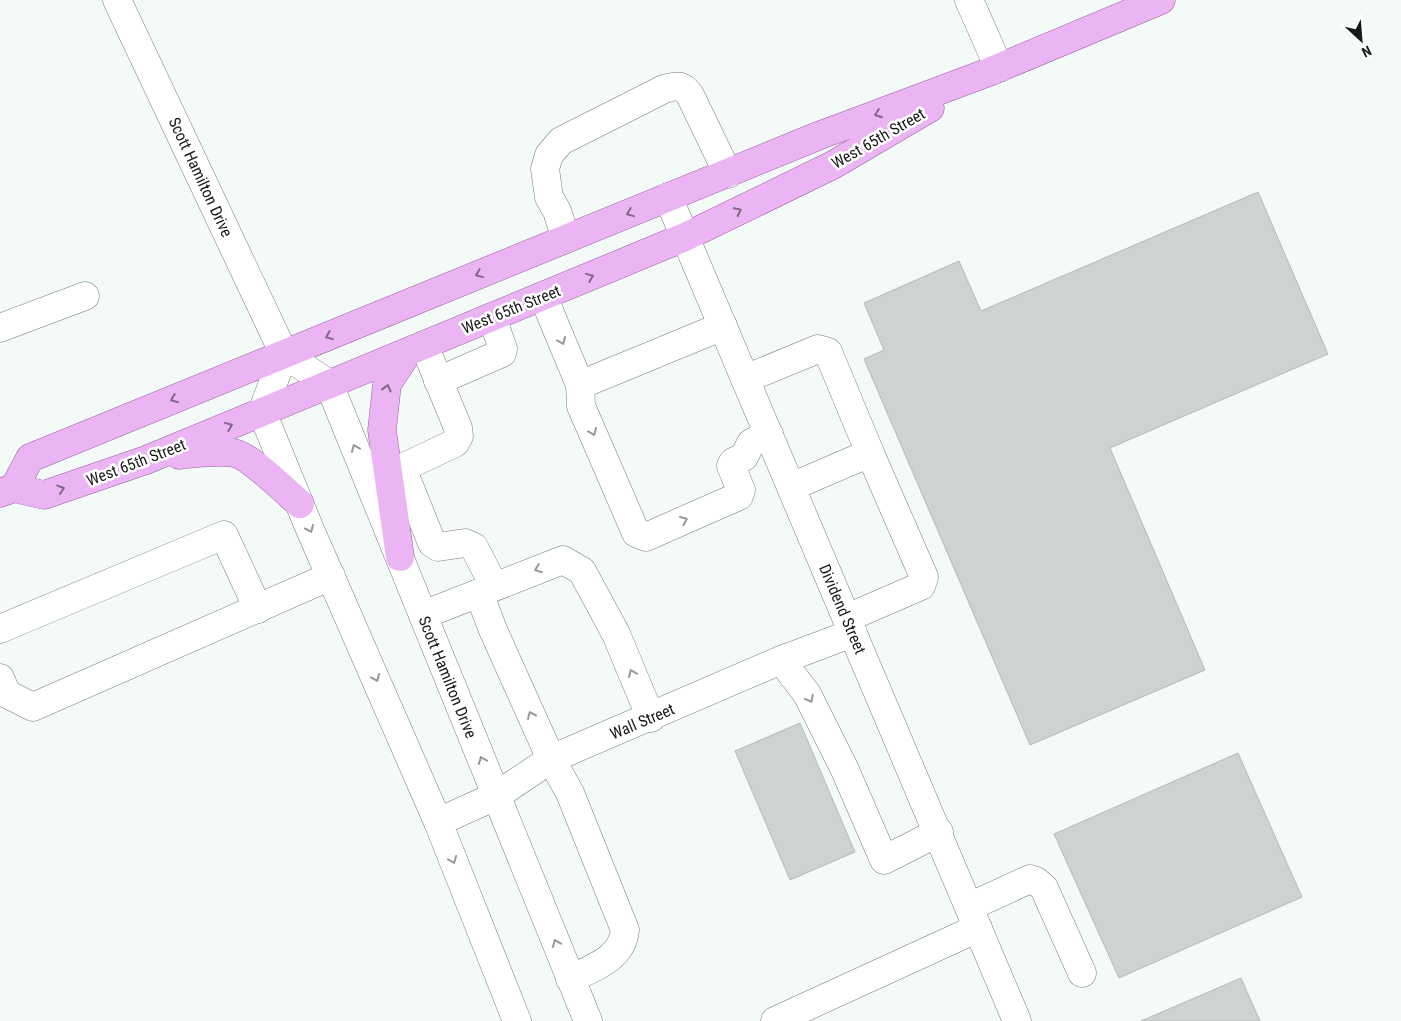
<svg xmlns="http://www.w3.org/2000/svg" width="1401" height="1021" font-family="'Roboto Condensed',sans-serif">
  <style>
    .building { fill: #ccd3d1; stroke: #b4bab9 }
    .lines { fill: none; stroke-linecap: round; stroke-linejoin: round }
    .minor-casing { stroke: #767d7b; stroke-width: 29 }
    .major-casing { stroke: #985ea2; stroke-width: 29 }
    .minor { stroke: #fff; stroke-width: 28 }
    .major { stroke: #ebb5f4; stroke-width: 28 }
    .oneway { stroke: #816886 }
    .oneway2 { stroke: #979898 }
    .labels { text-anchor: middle; stroke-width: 5; stroke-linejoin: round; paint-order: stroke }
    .street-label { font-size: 16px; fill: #171a19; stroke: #fff }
  </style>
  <rect width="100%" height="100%" fill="#f3faf8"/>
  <g class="building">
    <polygon points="1258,192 1328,354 1110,448 1205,670 1030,745 864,359 884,350 864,303 959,261 981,311"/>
    <polygon points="800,723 855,852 790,880 735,751"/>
    <polygon points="1238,753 1302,897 1119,978 1054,834"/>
    <polygon points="1241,978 1260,1021 1141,1021"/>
  </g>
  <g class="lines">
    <g class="minor-casing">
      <g id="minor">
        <polyline points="117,0 284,354 329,384 588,1021"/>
        <polyline points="969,0 999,68"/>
        <polyline points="668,197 1017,1021"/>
        <path d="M566 239 557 211 549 197 545 169 549 155 561 141 664 89C677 86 681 83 690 95L728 174"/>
        <polyline points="543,296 580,385 581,406 636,533 646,537 739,496 741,490 731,466 733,462 744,457 751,443 769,434"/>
        <polyline points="0,328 85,296"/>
        <polyline points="284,354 262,412 309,527 438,822 517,1021"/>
        <polyline points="745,379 818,349 828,352 870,453"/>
        <polyline points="438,381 502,353 503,349 492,317"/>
        <polyline points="580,385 723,326"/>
        <polyline points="402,468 432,543 438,547 465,543 474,547 494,586"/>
        <polyline points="370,483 455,443 459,436 458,428 424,345"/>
        <polyline points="791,487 870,453 924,577 921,586 847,618"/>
        <path d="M479 593 493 630 551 759 570 793 625 930C622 959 593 968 570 979"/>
        <polyline points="423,615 563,560 582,571 616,634 651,718"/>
        <polyline points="0,629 224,535 258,609"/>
        <polyline points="781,660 807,694 845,770 884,860 939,832"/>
        <polyline points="0,678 7,694 33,707 331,576"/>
        <polyline points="438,822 496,796 551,759 781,660 853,633"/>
        <polyline points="969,907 1030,879 1036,881 1044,888 1082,973"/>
        <polyline points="775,1021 978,928"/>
      </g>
    </g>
    <g class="major-casing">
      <g id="major">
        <path d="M179 455C197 453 216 450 234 453 250 456 286 492 300 504"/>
        <polyline points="14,488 30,458 818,136 989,72 1161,0"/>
        <polyline points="0,493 14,488 44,495 146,460 685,237 833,165 930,108"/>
        <polyline points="400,557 382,430 387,384 408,352"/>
      </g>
    </g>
    <use href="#minor" class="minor"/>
    <use href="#major" class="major"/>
  </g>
  <defs><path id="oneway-chevron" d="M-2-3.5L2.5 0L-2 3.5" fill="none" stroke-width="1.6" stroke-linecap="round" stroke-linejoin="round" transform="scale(1.25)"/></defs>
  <g class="oneway">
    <use href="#oneway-chevron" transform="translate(878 114) rotate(160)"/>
    <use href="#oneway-chevron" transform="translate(738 211) rotate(-26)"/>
    <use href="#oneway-chevron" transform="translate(630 213) rotate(158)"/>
    <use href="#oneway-chevron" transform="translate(479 274) rotate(158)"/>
    <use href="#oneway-chevron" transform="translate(590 277) rotate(-22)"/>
    <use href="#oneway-chevron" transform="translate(329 336) rotate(158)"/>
    <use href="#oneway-chevron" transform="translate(387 388) rotate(-76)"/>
    <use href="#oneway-chevron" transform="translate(174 399) rotate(158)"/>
    <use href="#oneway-chevron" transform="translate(229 426) rotate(-22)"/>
    <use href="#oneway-chevron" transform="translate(61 489) rotate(-18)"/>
  </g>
  <g class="oneway2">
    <use href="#oneway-chevron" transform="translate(562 341) rotate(67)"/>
    <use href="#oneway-chevron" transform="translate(593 432) rotate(67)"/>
    <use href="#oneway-chevron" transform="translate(355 448) rotate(-112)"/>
    <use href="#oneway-chevron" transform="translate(684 520) rotate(-24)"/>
    <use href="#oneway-chevron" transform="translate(310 529) rotate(66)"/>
    <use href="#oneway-chevron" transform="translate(538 569) rotate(159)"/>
    <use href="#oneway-chevron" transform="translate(632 673) rotate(-113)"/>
    <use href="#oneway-chevron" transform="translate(376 678) rotate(67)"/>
    <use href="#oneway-chevron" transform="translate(810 699) rotate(62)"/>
    <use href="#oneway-chevron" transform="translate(531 715) rotate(-114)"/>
    <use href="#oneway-chevron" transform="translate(482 760) rotate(-112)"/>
    <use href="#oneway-chevron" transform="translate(453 860) rotate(68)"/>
    <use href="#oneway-chevron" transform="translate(556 943) rotate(-112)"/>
  </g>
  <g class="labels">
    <g class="street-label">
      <text transform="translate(878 138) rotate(-30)" y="6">West 65th Street</text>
      <text transform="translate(201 177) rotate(65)" y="6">Scott Hamilton Drive</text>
      <text transform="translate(511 309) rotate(-22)" y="6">West 65th Street</text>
      <text transform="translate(136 462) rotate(-21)" y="6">West 65th Street</text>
      <text transform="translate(843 609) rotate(67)" y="6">Dividend Street</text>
      <text transform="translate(448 677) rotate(68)" y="6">Scott Hamilton Drive</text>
      <text transform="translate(642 721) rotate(-23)" y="6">Wall Street</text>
    </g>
  </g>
  <g transform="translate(1361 40) rotate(154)" stroke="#ffffff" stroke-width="4" paint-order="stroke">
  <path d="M0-4L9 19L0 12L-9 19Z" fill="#171a19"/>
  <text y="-8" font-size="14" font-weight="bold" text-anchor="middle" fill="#171a19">N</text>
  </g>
</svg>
